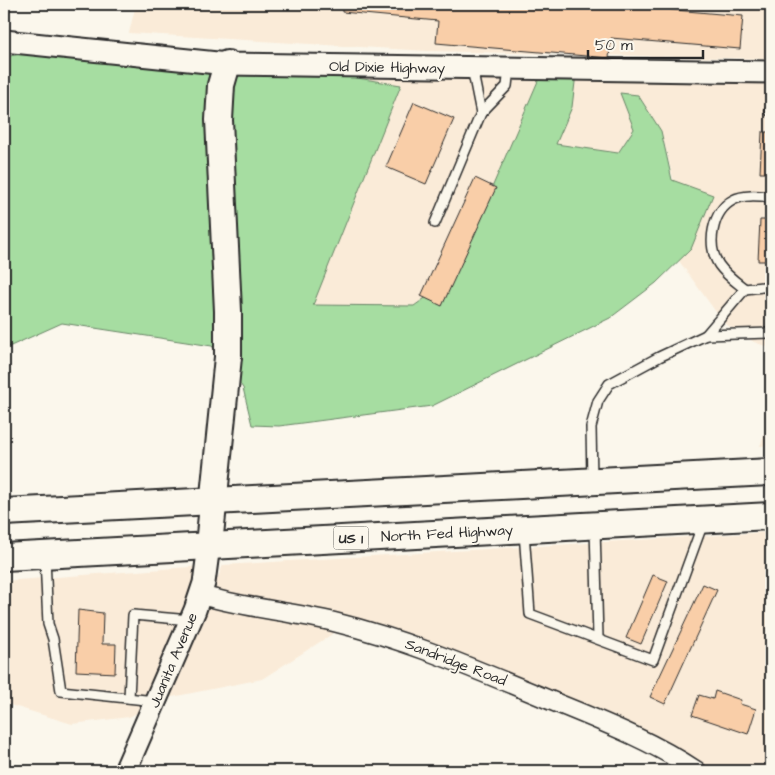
<svg xmlns="http://www.w3.org/2000/svg" width="775" height="775" font-family="'Architects Daughter',sans-serif">
  <style>
    .built { fill: #faebd8 }
    .green { fill: #a6dda1; stroke: #688466 }
    .building { fill: #f9cea8; stroke: #2b2b2b }
    .lines { fill: none; stroke-linecap: round; stroke-linejoin: round }
    .service-casing { stroke: #2b2b2b; stroke-width: 12 }
    .minor-casing { stroke: #2b2b2b; stroke-width: 21 }
    .tertiary-casing { stroke: #2b2b2b; stroke-width: 25 }
    .primary-casing { stroke: #2b2b2b; stroke-width: 30 }
    .service { stroke: #fbf7ec; stroke-width: 9 }
    .minor { stroke: #fbf7ec; stroke-width: 18 }
    .tertiary { stroke: #fbf7ec; stroke-width: 21 }
    .primary { stroke: #fbf7ec; stroke-width: 26 }
    .labels { text-anchor: middle; stroke-width: 4; stroke-linejoin: round; paint-order: stroke }
    .shield { fill: #fbf7ec; stroke: #696865; stroke-width: 1 }
    .shield-label { font-size: 14px; font-weight: bold; fill: #2b2b2b }
    .street-label { font-size: 15px; fill: #2b2b2b; stroke: #fbf7ec }
  </style>
  <rect width="100%" height="100%" fill="#fbf7ec"/>
  <filter id="ink" filterUnits="userSpaceOnUse"><feTurbulence type="fractalNoise" baseFrequency=".02" numOctaves="2"/><feDisplacementMap in="SourceGraphic" scale="10" xChannelSelector="R" yChannelSelector="G"/><feConvolveMatrix kernelMatrix="1 2 1 2 8 2 1 2 1" color-interpolation-filters="sRGB"/></filter>
  <g filter="url(#ink)">
    <g class="built">
      <polygon points="136,4 771,4 771,59 427,51 129,33"/>
      <polygon points="219,56 771,75 771,348 754,342 724,323 679,261 691,249 661,131 638,95 621,93 634,129 618,153 555,144 572,107 453,278 414,306 312,305 400,85"/>
      <polygon points="771,418 771,445 760,446"/>
      <polygon points="771,532 771,771 711,771 677,748 598,712 447,649 389,628 333,614 213,590 223,565"/>
      <polygon points="203,566 139,712 129,717 72,724 4,703 4,581"/>
      <polygon points="206,605 225,611 337,631 262,679 167,698"/>
    </g>
    <polygon class="green" points="56,48 219,56 401,85 313,305 414,306 453,278 541,74 576,74 572,107 556,144 618,153 634,129 620,93 638,95 661,131 672,180 713,195 691,249 656,283 610,318 432,406 279,426 252,425 243,388 212,346 62,323 4,349 4,57"/>
    <g class="building">
      <polygon points="342,4 382,6 382,4 607,4 743,16 740,49 611,38 609,58 436,43 438,21 342,12"/>
      <polygon points="414,102 454,119 426,184 386,167"/>
      <polygon points="762,132 771,132 771,173 760,173"/>
      <polygon points="475,178 496,188 442,306 421,296"/>
      <polygon points="760,220 771,220 771,261 758,261"/>
      <polygon points="653,575 668,581 641,644 626,638"/>
      <polygon points="703,584 717,590 665,704 650,697"/>
      <polygon points="78,610 103,613 102,644 116,644 115,673 76,671"/>
      <polygon points="715,691 741,700 740,704 756,709 748,734 692,715 699,695 713,699"/>
    </g>
    <g class="lines">
      <g class="service-casing">
        <g id="service">
          <polyline points="770,111 771,111"/>
          <polyline points="481,113 507,86 509,69"/>
          <polyline points="435,223 481,113 472,68"/>
          <path d="M745 289C736 282 726 275 719 265 706 246 712 211 733 200 744 194 760 196 771 197"/>
          <polyline points="706,335 745,289 771,286"/>
          <polyline points="592,479 591,427 598,401 609,384 659,357 706,335 771,333"/>
          <polyline points="595,528 598,638"/>
          <polyline points="524,532 530,614 653,660 703,523"/>
          <polyline points="45,558 48,624 53,639 61,691 155,701"/>
          <polyline points="129,698 133,615 190,620"/>
        </g>
      </g>
      <g class="minor-casing">
        <path id="minor" d="M201 595C244 608 290 611 334 622 408 640 477 670 547 699 598 720 651 740 697 771"/>
      </g>
      <g class="tertiary-casing">
        <g id="tertiary">
          <polyline points="4,41 227,64 771,72"/>
          <polyline points="125,771 195,610 204,583 209,545"/>
        </g>
      </g>
      <g class="primary-casing">
        <g id="primary">
          <polyline points="4,512 771,472"/>
          <polyline points="209,545 228,357 228,311 219,120 221,85 227,64"/>
          <polyline points="4,557 771,516"/>
        </g>
      </g>
      <use href="#service" class="service"/>
      <use href="#minor" class="minor"/>
      <use href="#tertiary" class="tertiary"/>
      <use href="#primary" class="primary"/>
    </g>
  </g>
  <g class="labels">
    <rect class="shield" x="333.5" y="526.5" width="35" height="23" rx="4"/>
    <g class="shield-label">
      <text x="351" y="543">US 1</text>
    </g>
    <g class="street-label">
      <text transform="translate(387 67) rotate(1)" y="5">Old Dixie Highway</text>
      <text transform="translate(447 533) rotate(-3)" y="5">North Fed Highway</text>
      <text transform="translate(173 660) rotate(-67)" y="5">Juanita Avenue</text>
      <text transform="translate(456 662) rotate(21)" y="5">Sandridge Road</text>
    </g>
  </g>
  <rect width="775" height="775" fill="none" stroke="#fbf7ec" stroke-width="20"/>
  <rect x="10" y="10" width="755" height="755" fill="none" stroke="#2b2b2b" stroke-width="2" filter="url(#ink)"/>
  <path d="M588 50v8h115v-8" fill="none" stroke="#2b2b2b" stroke-width="2.5"/>
  <text x="595" y="50" font-size="15" fill="#2b2b2b" stroke="#fbf7ec" stroke-width="4" paint-order="stroke">50 m</text>
</svg>
